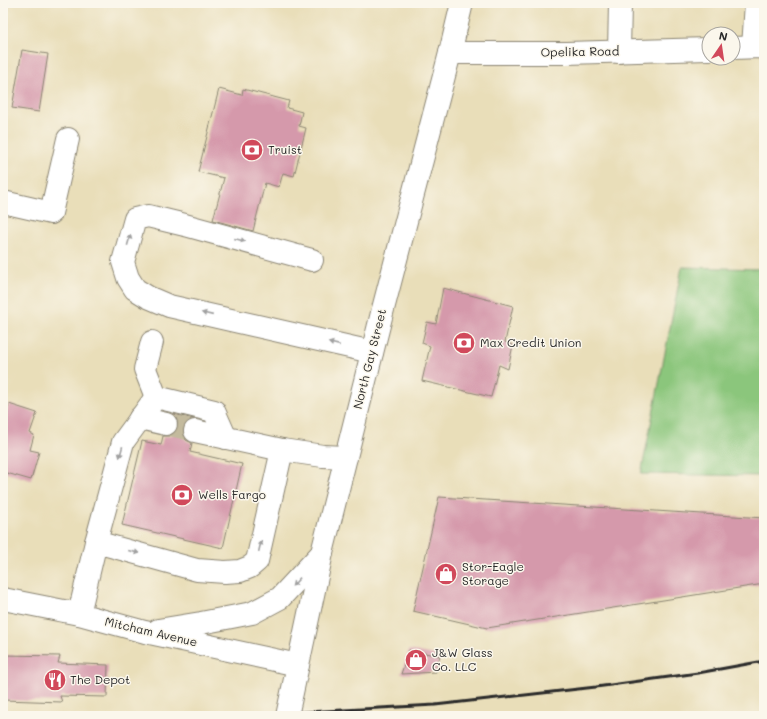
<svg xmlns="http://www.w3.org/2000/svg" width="767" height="719" font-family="Mali,sans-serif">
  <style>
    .green { fill: #8bc67b; stroke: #5b7853 }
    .building { fill: #d599ab }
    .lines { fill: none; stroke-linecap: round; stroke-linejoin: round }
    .minor-tunnel { stroke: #c3ba9d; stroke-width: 22; stroke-dasharray: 22 11; stroke-linecap: butt }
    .minor-casing { stroke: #8a8472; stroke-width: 24 }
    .major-casing { stroke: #8a8472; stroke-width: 24 }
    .minor { stroke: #fff; stroke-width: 22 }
    .major { stroke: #fff; stroke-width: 22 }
    .rail { stroke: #2b2b2b; stroke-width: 3 }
    .oneway { fill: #a0a0a0 }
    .labels { text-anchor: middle; stroke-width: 3; stroke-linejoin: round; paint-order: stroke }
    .street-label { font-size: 12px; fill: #2b2b2b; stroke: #fbf7ec }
    .poi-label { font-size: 12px; fill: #2b2b2b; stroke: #fbf7ec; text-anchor: start }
  </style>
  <rect width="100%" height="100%" fill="#fbf7ec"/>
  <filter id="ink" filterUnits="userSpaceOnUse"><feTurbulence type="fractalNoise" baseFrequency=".025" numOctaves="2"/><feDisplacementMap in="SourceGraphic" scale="8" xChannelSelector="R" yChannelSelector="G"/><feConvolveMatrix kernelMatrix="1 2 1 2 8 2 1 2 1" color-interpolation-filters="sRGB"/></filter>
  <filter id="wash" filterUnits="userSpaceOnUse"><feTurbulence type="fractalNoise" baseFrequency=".012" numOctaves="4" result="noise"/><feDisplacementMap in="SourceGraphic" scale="16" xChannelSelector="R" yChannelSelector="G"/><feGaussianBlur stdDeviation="0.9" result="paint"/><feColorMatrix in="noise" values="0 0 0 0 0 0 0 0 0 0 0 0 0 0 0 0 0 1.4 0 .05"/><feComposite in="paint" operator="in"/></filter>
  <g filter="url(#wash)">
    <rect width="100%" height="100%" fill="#e9deb9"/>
    <polygon class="green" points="682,267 764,269 764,476 641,474"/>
    <g id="blocks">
      <g class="building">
        <polygon points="22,50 48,54 39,112 12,108"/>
        <polygon points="219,89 242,95 243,89 289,101 287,108 302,112 299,126 306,128 294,176 283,173 279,187 265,183 253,231 213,220 224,178 198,172"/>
        <polygon points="443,288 513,306 505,342 513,345 508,369 499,365 491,397 422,381 430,346 422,343 427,322 436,324"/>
        <polygon points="9,404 37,413 30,433 34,435 30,450 39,452 31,480 3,472 3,422"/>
        <polygon points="173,414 194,419 191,419 186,422 183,429 183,434 186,440 192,443 190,452 242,464 223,548 122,525 142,441 161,445 163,436 170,436 175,432 178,427 178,420"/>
        <polygon points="439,497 764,518 764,584 487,628 413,611"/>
        <polygon points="409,650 440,656 436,672 401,674"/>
        <polygon points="3,655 60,656 58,663 108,665 107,697 60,696 62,702 3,700"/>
      </g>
    </g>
  </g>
  <g filter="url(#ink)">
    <use href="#blocks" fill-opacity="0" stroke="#8a8472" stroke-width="1"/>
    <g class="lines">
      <polyline class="minor-tunnel" points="166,424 195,431"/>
      <g class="minor-casing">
        <g id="minor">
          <polyline points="753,47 756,3"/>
          <polyline points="619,52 620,3"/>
          <polyline points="450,53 462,3"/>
          <polyline points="3,202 51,213 68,139"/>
          <polyline points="312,260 185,225 148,216 135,219 123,262 128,278 135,289 148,297 169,306 372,352"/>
          <polyline points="152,342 145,369 156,397"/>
          <polyline points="156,397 214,411 226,438"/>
          <polyline points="140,418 166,424"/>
          <polyline points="195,431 282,450 323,456 346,457"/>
          <polyline points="96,542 197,570 225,572 240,571 250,567 257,561 282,450"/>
          <polyline points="79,614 96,542 123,442 156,397"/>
          <polyline points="287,716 298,665"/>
        </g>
      </g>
      <g class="major-casing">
        <g id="major">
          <polyline points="733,48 761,47 764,49"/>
          <polyline points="3,599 79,614 145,632 298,665 322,553 382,313 450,53 566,53 709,49"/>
          <polyline points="158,630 201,623 252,613 280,598 322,553"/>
        </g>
      </g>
      <use href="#minor" class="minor"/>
      <use href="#major" class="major"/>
      <polyline class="rail" points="228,716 288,713 435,705 596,687 698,673 764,661"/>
    </g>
    <defs><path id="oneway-solid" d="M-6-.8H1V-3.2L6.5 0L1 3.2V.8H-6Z"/></defs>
    <g class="oneway">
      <use href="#oneway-solid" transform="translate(129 240) rotate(-74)"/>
      <use href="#oneway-solid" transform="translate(240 240) rotate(15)"/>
      <use href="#oneway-solid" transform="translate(207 314) rotate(-167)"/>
      <use href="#oneway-solid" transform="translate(334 344) rotate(-167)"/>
      <use href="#oneway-solid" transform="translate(121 452) rotate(105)"/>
      <use href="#oneway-solid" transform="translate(260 546) rotate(-77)"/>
      <use href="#oneway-solid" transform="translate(134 552) rotate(15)"/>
      <use href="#oneway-solid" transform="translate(296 582) rotate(133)"/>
    </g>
  </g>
  <defs>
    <g id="bank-disc" transform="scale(1.15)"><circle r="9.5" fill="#d1495b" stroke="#fbf7ec"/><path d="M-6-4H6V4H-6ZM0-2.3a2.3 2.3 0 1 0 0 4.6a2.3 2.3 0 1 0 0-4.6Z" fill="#fff"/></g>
    <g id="shop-disc" transform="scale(1.15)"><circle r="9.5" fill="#d1495b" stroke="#fbf7ec"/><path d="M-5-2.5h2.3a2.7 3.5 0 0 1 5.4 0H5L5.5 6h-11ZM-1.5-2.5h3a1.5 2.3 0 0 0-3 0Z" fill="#fff"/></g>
    <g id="restaurant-disc" transform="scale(1.15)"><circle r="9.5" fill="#d1495b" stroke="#fbf7ec"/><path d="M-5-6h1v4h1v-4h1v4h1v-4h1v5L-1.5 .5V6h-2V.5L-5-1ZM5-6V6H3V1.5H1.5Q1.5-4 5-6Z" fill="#fff"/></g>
  </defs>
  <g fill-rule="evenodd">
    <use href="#bank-disc" x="252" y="150"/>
    <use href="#bank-disc" x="464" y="343"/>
    <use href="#bank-disc" x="182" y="495"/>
    <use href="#shop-disc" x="446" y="574"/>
    <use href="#shop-disc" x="416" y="660"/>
    <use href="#restaurant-disc" x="55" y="680"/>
  </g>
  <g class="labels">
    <g class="street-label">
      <text transform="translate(580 52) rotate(-1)" y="4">Opelika Road</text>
      <text transform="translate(370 359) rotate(-76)" y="4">North Gay Street</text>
      <text transform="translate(151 632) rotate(13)" y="4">Mitcham Avenue</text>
    </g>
    <g class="poi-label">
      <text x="268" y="154">Truist</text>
      <text x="480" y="347">Max Credit Union</text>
      <text x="198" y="499">Wells Fargo</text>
      <text x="462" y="571">Stor-Eagle<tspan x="462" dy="14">Storage</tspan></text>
      <text x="432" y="657">J&amp;W Glass<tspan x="432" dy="14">Co. LLC</tspan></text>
      <text x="70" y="684">The Depot</text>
    </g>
  </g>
  <rect width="767" height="719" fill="none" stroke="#fbf7ec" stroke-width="16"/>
  <g transform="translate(721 46) rotate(13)"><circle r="19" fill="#fbf7ec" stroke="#a8a59f"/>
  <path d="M0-3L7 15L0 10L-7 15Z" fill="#d1495b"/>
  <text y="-6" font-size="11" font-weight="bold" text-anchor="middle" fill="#2b2b2b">N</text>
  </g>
</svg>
